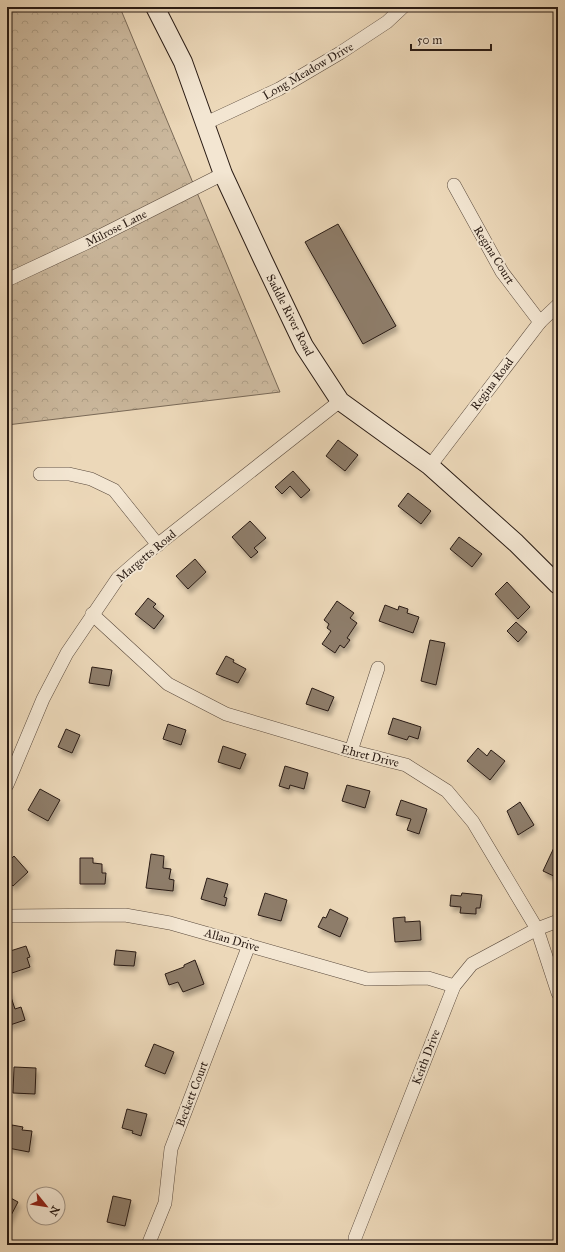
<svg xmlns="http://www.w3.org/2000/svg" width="565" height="1252" font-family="'IM FELL Great Primer',serif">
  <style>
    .forest { fill: url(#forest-crowns); stroke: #7a6a58 }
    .building { fill: #8e7d6a; stroke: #291b14; filter: url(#shadow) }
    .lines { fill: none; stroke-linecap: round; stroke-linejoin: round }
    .minor-casing { stroke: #5a4a3d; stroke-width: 14 }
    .secondary-casing { stroke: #291b14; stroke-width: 20 }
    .minor { stroke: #f3e6d2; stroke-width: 13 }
    .secondary { stroke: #f3e6d2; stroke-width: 18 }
    .labels { text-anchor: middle; stroke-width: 4; stroke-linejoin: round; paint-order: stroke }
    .street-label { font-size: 12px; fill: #291b14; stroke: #f3e6d2 }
  </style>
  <defs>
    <pattern id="forest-crowns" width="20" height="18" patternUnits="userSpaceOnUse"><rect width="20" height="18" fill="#cbb89d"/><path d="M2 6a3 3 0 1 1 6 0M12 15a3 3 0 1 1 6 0" fill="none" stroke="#ae9e86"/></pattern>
    <filter id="shadow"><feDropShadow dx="2.5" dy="4.5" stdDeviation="2" flood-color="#0004"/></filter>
  </defs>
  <rect width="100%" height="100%" fill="#ecd8b9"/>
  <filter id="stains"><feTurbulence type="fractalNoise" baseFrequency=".005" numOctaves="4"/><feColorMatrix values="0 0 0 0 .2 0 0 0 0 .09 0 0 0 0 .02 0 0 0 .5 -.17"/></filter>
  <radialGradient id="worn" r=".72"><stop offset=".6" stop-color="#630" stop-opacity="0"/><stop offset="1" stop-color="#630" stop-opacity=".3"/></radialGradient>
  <polygon class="forest" points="7,7 119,7 121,10 280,392 7,425"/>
  <g class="building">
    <polygon points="338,224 396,326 363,344 305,242"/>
    <polygon points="338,440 358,455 345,471 326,456"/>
    <polygon points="293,471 310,490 301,498 290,486 282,494 275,487"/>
    <polygon points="408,493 431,511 421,524 398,506"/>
    <polygon points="250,521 266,538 254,548 258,552 251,558 232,537"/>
    <polygon points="459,537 482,554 472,567 450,549"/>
    <polygon points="195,559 206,572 188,589 176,576"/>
    <polygon points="507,582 530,607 518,619 495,594"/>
    <polygon points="148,598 156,604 153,607 164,616 154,629 135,614"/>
    <polygon points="337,601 354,613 350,618 357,623 347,638 350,640 344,648 340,645 335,653 322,644 331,631 327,628 329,624 324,620"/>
    <polygon points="385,605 398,610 399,606 408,609 407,613 419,617 413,633 379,621"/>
    <polygon points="516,622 527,632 518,642 507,631"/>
    <polygon points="430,640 445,643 436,685 421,681"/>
    <polygon points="226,656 234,660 233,662 246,669 238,683 216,674"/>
    <polygon points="92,667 112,670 109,686 89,683"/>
    <polygon points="312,688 334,697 328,711 306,704"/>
    <polygon points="393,718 421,727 418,739 409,736 407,740 388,734"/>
    <polygon points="168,724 186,730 181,745 163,739"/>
    <polygon points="66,729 80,735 72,753 58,747"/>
    <polygon points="223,746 246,754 240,769 218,762"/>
    <polygon points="478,748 487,756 491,750 505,761 490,780 467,761"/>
    <polygon points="285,766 308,773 304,789 290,785 289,789 279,786"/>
    <polygon points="347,785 370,791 365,808 342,801"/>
    <polygon points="40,789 60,800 48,821 28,810"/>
    <polygon points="401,800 427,809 419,834 407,830 411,819 396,815"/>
    <polygon points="520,802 534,825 518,835 507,811"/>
    <polygon points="558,839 558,878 543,871"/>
    <polygon points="151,854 164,856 163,868 171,869 169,879 174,880 173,891 146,888"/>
    <polygon points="14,856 28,872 13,886 7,880 7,863"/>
    <polygon points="80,858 93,858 93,863 102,864 102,873 106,873 105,884 80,884"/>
    <polygon points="207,878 228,884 224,897 227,898 225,906 201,899"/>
    <polygon points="265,893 287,900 281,921 258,915"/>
    <polygon points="462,893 482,895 480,908 476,908 476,914 460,913 461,907 450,906 451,895 461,896"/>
    <polygon points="330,909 348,918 340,937 318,927 323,917 326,918"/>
    <polygon points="405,917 405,922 420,921 421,940 395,942 393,918"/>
    <polygon points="26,946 30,957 27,958 30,967 9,974 7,952"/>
    <polygon points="116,950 136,952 134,966 114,965"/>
    <polygon points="195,960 204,984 183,992 178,982 169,985 165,974 184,967 184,965"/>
    <polygon points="7,991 9,991 15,1009 21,1007 25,1020 7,1026"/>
    <polygon points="154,1044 174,1052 165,1074 145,1066"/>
    <polygon points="14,1067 36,1068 35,1094 13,1093"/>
    <polygon points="127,1109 147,1114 141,1136 132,1133 133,1131 122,1128"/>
    <polygon points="12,1125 23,1127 22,1130 32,1131 29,1152 8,1148"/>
    <polygon points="7,1196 18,1202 7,1223"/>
    <polygon points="113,1196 131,1200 125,1226 107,1222"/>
  </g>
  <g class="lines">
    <g class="minor-casing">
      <g id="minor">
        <polyline points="206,123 279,89 340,53 387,22 403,7"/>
        <polyline points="454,185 502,272 540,322"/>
        <polyline points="7,280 86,243 223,174"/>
        <polyline points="430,466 540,322 558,305"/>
        <polyline points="40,474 69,474 91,479 114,490 158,545"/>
        <polyline points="92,614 168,684 226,714 351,751 406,765 447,791 473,822 537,929 558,993"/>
        <polyline points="351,751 378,668"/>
        <polyline points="7,785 43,699 67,653 118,578 142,557 340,401"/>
        <polyline points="7,916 125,915 170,923 367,979 428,978 454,986"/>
        <polyline points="148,1245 165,1203 171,1149 249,945"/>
        <polyline points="355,1245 355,1238 454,986 472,964 537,929 558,921"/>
      </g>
    </g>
    <g class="secondary-casing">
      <polyline id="secondary" points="155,7 183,62 223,174 263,260 304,346 340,401 430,466 516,543 558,585"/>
    </g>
    <use href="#minor" class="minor"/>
    <use href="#secondary" class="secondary"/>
  </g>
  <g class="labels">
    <g class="street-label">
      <text transform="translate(308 71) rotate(-30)" y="4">Long Meadow Drive</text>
      <text transform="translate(116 228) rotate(-27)" y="4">Milrose Lane</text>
      <text transform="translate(494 255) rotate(58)" y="4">Regina Court</text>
      <text transform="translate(290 315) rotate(63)" y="4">Saddle River Road</text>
      <text transform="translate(492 384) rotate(-53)" y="4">Regina Road</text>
      <text transform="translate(146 556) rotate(-40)" y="4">Margetts Road</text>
      <text transform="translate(370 756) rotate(14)" y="4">Ehret Drive</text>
      <text transform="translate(232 940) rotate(16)" y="4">Allan Drive</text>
      <text transform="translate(426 1057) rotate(-69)" y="4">Keith Drive</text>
      <text transform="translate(192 1094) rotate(-69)" y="4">Beckett Court</text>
    </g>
  </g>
  <rect width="565" height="1252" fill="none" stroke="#ecd8b9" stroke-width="24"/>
  <rect x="8" y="8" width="549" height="1236" fill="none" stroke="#291b14" stroke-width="2"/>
  <rect x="12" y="12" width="541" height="1228" fill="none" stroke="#291b14"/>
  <g transform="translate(46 1206) rotate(120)"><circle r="19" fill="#f3e6d2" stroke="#a29586"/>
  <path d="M0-3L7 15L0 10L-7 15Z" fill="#8f2418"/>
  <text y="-6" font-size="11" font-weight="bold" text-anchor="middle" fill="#291b14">N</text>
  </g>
  <path d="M411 44v6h80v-6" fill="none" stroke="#291b14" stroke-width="2"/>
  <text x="417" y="44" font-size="12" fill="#291b14" stroke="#f3e6d2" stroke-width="3" paint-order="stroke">50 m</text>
  <rect width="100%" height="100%" filter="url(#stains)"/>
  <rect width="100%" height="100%" fill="url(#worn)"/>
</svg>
